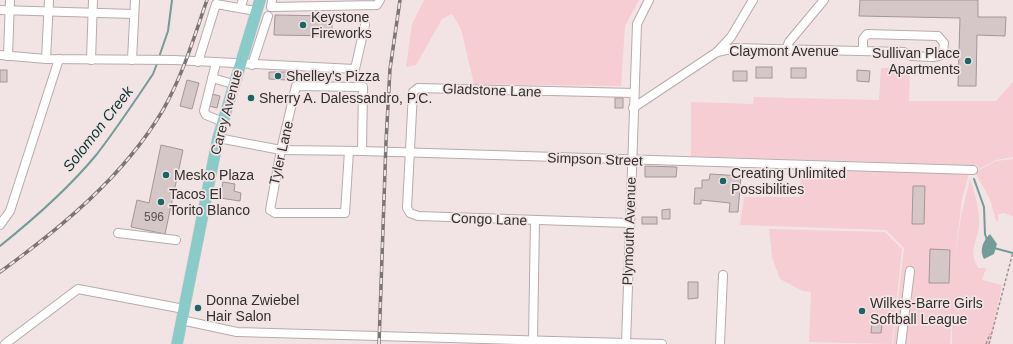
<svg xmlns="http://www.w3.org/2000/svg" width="1013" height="344" font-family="Helvetica,sans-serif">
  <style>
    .green { fill: #f5cdd2 }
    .water { fill: #739c99 }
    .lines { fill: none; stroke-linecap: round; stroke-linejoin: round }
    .stream { stroke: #739c99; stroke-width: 2 }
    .building { fill: #d5c7c8; stroke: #a49698 }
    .minor-casing { stroke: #b8abac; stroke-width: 10 }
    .major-casing { stroke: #c6c5c5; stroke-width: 12 }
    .path { stroke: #9c9293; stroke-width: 1.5; stroke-dasharray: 3 2; stroke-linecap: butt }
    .minor { stroke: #fff; stroke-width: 8 }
    .major { stroke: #88cbc8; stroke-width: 11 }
    .rail-casing { stroke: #7d7475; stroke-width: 3.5 }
    .rail { stroke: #f2e4e5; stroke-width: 2; stroke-dasharray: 6; stroke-linecap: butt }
    .poi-dot { fill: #196662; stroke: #f2e4e5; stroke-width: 1.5 }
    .labels { text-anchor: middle; stroke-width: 3.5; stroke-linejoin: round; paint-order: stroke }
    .number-label { font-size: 12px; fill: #5c5555 }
    .poi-label { font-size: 14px; fill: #342f2f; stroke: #f2e4e5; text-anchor: start }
    .street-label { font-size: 14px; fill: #342f2f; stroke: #f2e4e5 }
    .water-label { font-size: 15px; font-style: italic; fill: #0b3532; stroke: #f2e4e5 }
  </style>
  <rect width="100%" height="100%" fill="#f2e4e5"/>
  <g class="green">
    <polygon points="424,0 639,0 625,26 621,86 474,84 461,29 452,14 442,19 416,65 406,67 412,24"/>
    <polygon points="910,67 909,101 996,101 1013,82 1013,157 996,160 979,169 977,165 691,156 691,102 753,104 754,97 879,100 881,68"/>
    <polygon points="1013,159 1013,216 1003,213 998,215 998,221 996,221 990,199 975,172 996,161"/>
    <path d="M883 171 969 173 962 199 954 263 961 216 970 179C975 192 980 212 979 226 977 243 968 251 978 268H986L982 280 1002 285 990 344H952V313L950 344H893L904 248 886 230 740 225 744 197H800L801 172Z"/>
    <polygon points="769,229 885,232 902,249 892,344 809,342 811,292 803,291 780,279 772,257"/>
  </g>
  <path class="water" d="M990 234 997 244 994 254 984 259C979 250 983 241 990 234Z"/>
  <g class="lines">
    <g class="stream">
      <polyline points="159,57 168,31 172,0"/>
      <polyline points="974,179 984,207 985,234 987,240"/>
      <path d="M0 246C35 218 69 188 97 154 117 128 135 101 153 74L158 61"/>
      <polyline points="994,248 1013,253"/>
    </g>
  </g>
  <g class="building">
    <polygon points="860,0 978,0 978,17 1006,17 1005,36 977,35 976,86 958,86 960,18 859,16"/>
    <polygon points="275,15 332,16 332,36 274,35"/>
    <rect x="756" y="67" width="16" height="11"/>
    <rect x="791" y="68" width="15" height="10"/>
    <rect x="0" y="70" width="7" height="12"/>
    <polygon points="857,70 870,71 869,82 857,81"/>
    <rect x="733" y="71" width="14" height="10"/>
    <polygon points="269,72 287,72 287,80 269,79"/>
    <polygon points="187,80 199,83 192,109 180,106"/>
    <polygon points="212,94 220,96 217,108 209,106"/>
    <rect x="615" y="98" width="8" height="10"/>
    <polygon points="161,145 183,150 165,234 131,227 137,200 149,203"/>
    <polygon points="645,166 677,167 676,177 645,177"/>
    <polygon points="710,174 741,176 738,212 729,212 730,203 701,200 701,204 694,204 695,188 702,188 702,180 709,180"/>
    <polygon points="223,182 235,184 234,191 241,193 240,201 220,198"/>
    <polygon points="913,186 925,186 924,224 912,224"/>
    <polygon points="670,209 670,219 662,219 662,210"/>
    <rect x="642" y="217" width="15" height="7"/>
    <polygon points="930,249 950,250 949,283 929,283"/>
    <polygon points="688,282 698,282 698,298 688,299"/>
    <polygon points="872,323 882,324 881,333 871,333"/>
  </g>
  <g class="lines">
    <g class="minor-casing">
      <g id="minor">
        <polyline points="272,0 271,7 377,5 380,0"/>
        <polyline points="240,8 243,0"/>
        <polyline points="0,10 134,14"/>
        <polyline points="786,50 789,42 824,0"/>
        <polyline points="717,52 731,37 753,0"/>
        <polyline points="0,55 46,59 174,60 355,69 365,25"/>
        <polyline points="8,56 10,0"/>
        <polyline points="46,59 49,0"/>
        <polyline points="91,60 93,0"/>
        <polyline points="132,60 135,0"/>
        <polyline points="198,62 216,4 256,11"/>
        <polyline points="216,63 204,111 206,115 223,122"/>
        <polyline points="252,65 268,16"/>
        <polyline points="212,78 233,84"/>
        <polyline points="633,108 717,52 735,48 904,52 911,56 933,57 939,56 943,53 944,43 938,36 867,34 863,39 863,51"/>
        <polyline points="218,138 281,150 362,151 973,170"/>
        <polyline points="349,151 345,213 275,213 270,210 281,150 296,86 363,87 362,151"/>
        <polyline points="629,223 418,216 410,213 407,208 413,92 418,88 634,93"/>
        <polyline points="0,225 10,211 59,59"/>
        <polyline points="118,233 176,240"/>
        <polyline points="181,320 237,332 662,344"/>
        <polyline points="533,340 535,220"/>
        <polyline points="5,344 78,289 184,309"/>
        <polyline points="626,344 637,24 649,0"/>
        <polyline points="720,344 723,275"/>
        <polyline points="901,344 910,271"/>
      </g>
    </g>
    <g class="major-casing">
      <polyline id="major" points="177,344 218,138 260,0"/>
    </g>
    <g class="path">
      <polyline points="986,344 990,334"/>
      <polyline points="989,344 1013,252"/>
    </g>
    <use href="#minor" class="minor"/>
    <use href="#major" class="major"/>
    <g class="rail-casing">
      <g id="rail">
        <path d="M0 272C62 227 124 176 163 110 183 75 194 37 207 0"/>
        <polyline points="379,344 386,142 390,69 400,0"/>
      </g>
    </g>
    <use href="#rail" class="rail"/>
  </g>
  <g class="poi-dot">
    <circle cx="303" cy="25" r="4"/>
    <circle cx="968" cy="61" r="4"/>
    <circle cx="278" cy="76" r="4"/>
    <circle cx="251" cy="98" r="4"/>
    <circle cx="166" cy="175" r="4"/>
    <circle cx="723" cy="181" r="4"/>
    <circle cx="161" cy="202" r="4"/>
    <circle cx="198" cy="308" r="4"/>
    <circle cx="862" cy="311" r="4"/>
  </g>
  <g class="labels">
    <g class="number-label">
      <text x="154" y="221">596</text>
    </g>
    <g class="poi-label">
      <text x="311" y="22">Keystone<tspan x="311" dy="16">Fireworks</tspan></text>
      <text x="960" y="58" text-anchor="end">Sullivan Place<tspan x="960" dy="16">Apartments</tspan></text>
      <text x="286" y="81">Shelley's Pizza</text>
      <text x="259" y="103">Sherry A. Dalessandro, P.C.</text>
      <text x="731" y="178">Creating Unlimited<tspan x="731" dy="16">Possibilities</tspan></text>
      <text x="174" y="180">Mesko Plaza</text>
      <text x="169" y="199">Tacos El<tspan x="169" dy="16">Torito Blanco</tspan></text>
      <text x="206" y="305">Donna Zwiebel<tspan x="206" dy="16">Hair Salon</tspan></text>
      <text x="870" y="308">Wilkes-Barre Girls<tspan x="870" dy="16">Softball League</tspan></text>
    </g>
    <g class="street-label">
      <text x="784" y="56">Claymont Avenue</text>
      <text transform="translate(492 90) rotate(2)" y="5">Gladstone Lane</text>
      <text transform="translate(226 112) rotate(-75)" y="5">Carey Avenue</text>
      <text transform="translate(281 153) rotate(-77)" y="5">Tyler Lane</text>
      <text transform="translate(595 159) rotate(2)" y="5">Simpson Street</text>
      <text transform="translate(489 219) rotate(2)" y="5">Congo Lane</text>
      <text transform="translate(629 231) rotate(-88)" y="5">Plymouth Avenue</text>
    </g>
    <g class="water-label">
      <text transform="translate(98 129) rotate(-52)" y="5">Solomon Creek</text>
    </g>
  </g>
</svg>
